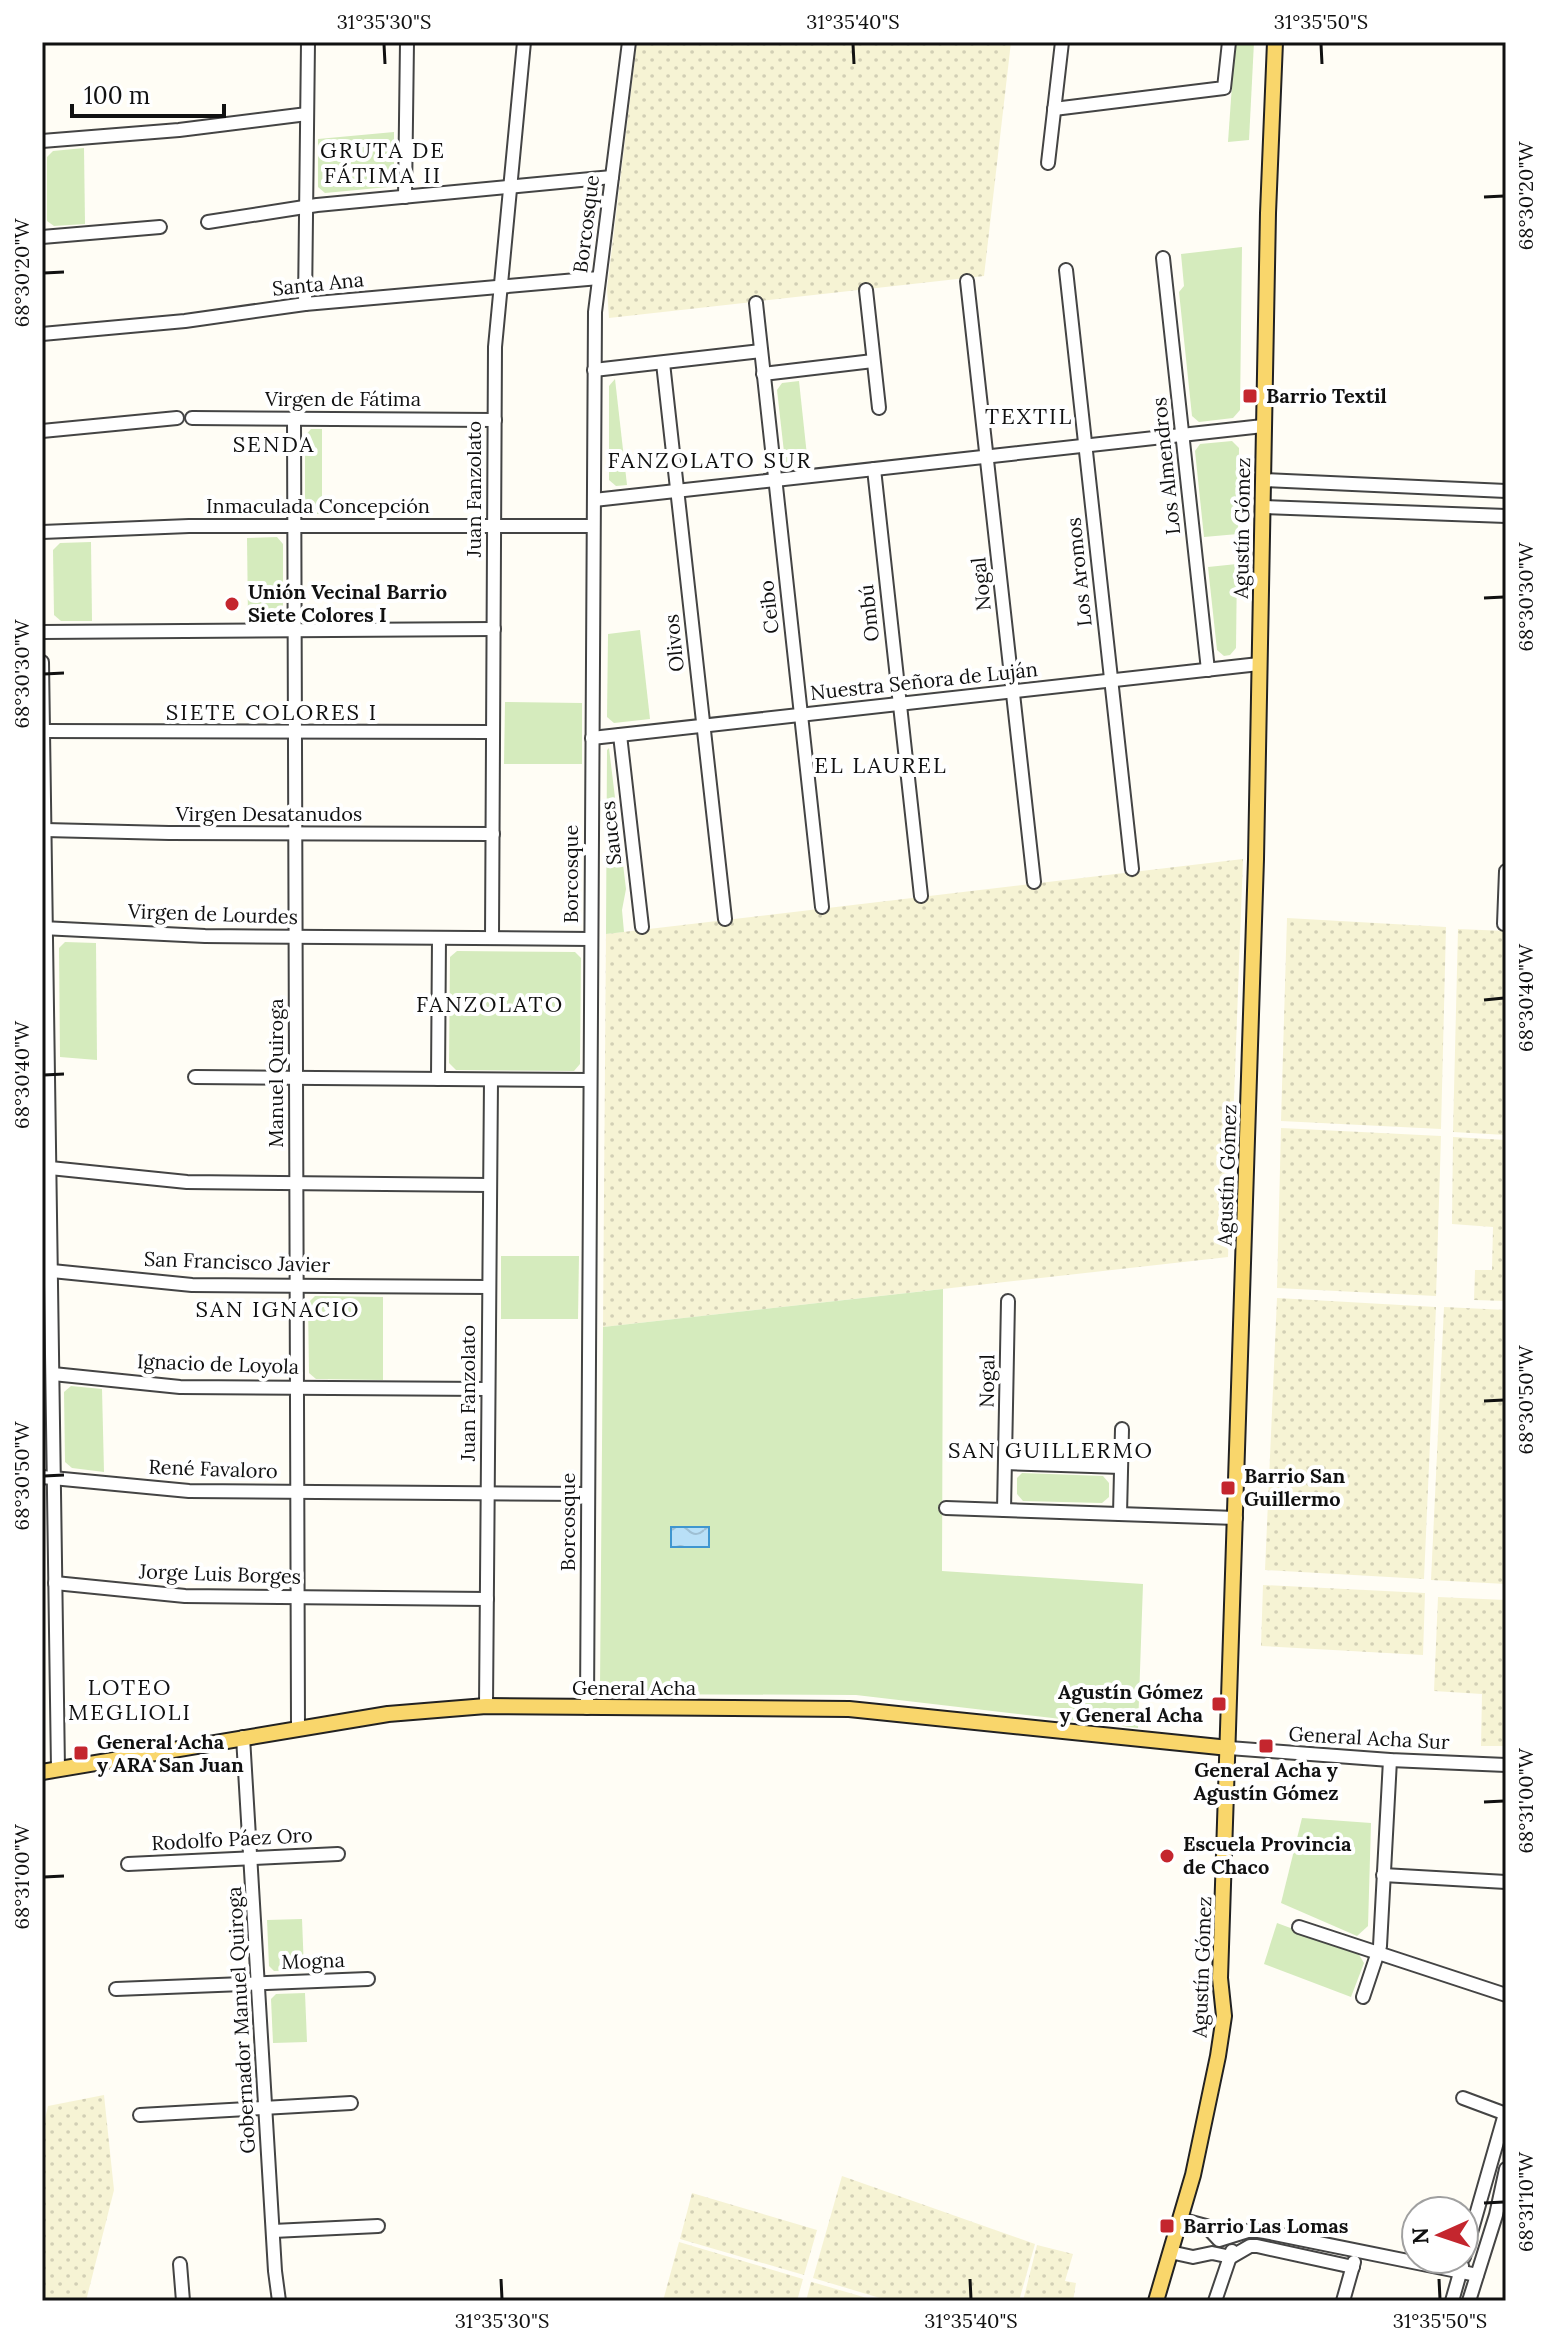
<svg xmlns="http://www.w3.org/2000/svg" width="1548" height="2343" font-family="Lora,serif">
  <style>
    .farmland { fill: url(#farmland-dots) }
    .grass { fill: #d5ebbd }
    .water { fill: url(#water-waves); stroke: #3f96cf; stroke-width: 2 }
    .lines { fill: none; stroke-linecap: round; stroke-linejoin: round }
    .minor-casing { stroke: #444; stroke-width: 16 }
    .major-casing { stroke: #222; stroke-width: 18 }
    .minor { stroke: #fff; stroke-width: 12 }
    .major { stroke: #f9d66b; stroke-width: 14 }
    .ticks { fill: none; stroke: #111; stroke-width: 3 }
    .poi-dot { fill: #c4262e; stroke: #fff; stroke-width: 3 }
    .labels { text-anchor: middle; stroke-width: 8; stroke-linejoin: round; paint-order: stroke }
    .street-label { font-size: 20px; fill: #111; stroke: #fff }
    .poi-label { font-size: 20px; font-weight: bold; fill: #111; stroke: #fff; text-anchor: start }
    .neighbourhood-label { font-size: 22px; letter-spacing: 2px; fill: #111; stroke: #fff }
    .neatline { fill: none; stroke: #111; stroke-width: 3 }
    .ticks-label { font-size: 20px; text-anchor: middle; fill: #111 }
  </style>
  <defs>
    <pattern id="farmland-dots" width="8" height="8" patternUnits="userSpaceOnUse" patternTransform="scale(2)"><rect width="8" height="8" fill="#f6f3d4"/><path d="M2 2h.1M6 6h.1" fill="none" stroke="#d2cfb5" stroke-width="1.8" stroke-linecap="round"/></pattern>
    <pattern id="water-waves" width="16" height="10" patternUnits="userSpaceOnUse" patternTransform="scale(2)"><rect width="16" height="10" fill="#b9e0f7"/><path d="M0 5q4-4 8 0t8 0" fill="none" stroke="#9ebfd3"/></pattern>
  </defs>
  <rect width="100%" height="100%" fill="#fffdf5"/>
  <g class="farmland">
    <polygon points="637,42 1011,42 984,276 609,318 607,289"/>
    <polygon points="1243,859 1228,1257 603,1327 606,934"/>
    <polygon points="1287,918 1446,927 1441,1129 1281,1121"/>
    <polygon points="1458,929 1506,931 1506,1135 1453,1132"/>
    <polygon points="1281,1128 1441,1136 1436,1296 1277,1288"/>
    <polygon points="1453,1137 1506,1140 1506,1301 1474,1300 1475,1270 1492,1270 1493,1227 1452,1224"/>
    <polygon points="1277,1298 1436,1307 1424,1579 1265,1570"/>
    <polygon points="1444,1307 1506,1310 1506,1584 1431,1580"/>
    <polygon points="1263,1585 1425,1593 1423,1655 1261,1646"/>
    <polygon points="1438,1597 1506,1600 1506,1746 1481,1746 1482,1694 1434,1691"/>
    <polygon points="104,2095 114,2190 86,2301 42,2301 42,2132 48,2106"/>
    <polygon points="842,2176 1035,2244 1019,2301 890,2301 813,2278"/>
    <polygon points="692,2193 817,2230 804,2275 680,2239"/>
    <polygon points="679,2242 803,2279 797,2301 663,2301"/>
    <polygon points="1037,2245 1073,2254 1065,2281 1076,2283 1073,2301 1023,2301"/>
    <polygon points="811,2282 812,2282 877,2301 806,2301"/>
  </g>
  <g class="grass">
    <polygon points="1235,42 1254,42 1249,140 1228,142"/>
    <polygon points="394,132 394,181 388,187 325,193 318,187 318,139"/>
    <polygon points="84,148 85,224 54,226 47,221 47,157 53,151"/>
    <polygon points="1242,247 1240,410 1233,418 1199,422 1192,416 1179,292 1184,286 1181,254"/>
    <polygon points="615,379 627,485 616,486 609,480 609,386"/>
    <polygon points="799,381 808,465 792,467 785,461 777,390 782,383"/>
    <polygon points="311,429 322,429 322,514 311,514 305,508 305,436"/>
    <polygon points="1232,441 1239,448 1238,534 1204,537 1195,451 1200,444"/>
    <polygon points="277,537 283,544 283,612 277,619 248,619 247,538"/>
    <polygon points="91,542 92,621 61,621 54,615 53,550 60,543"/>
    <polygon points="1237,564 1236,648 1230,655 1224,656 1217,650 1208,567"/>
    <polygon points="640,630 650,719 614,723 607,717 608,634"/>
    <polygon points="505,702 582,703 582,764 504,764"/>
    <polygon points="609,748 626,889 622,910 624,932 606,934 607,750"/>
    <polygon points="65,942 96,943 97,1060 60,1057 59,948"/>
    <polygon points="457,951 575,952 581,958 580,1064 574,1071 456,1070 449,1063 450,957"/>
    <polygon points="501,1256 579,1256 578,1319 501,1319"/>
    <polygon points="943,1289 942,1571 1143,1584 1138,1728 856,1695 606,1694 600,1687 603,1327"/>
    <polygon points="315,1296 383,1297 383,1380 316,1379 309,1373 308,1303"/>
    <polygon points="71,1386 102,1389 104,1472 72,1468 65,1462 64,1392"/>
    <polygon points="1022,1473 1103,1476 1109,1483 1109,1497 1102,1503 1023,1501 1017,1494 1017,1478"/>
    <polygon points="1302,1818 1371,1823 1368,1926 1357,1936 1281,1903"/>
    <polygon points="302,1919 304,1970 274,1971 269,1966 267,1920"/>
    <polygon points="1277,1923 1358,1953 1364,1963 1351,1997 1264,1964"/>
    <polygon points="305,1993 307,2042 273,2043 271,1999 276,1994"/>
  </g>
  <rect class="water" x="671" y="1527" width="38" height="20"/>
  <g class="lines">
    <g class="minor-casing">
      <g id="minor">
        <polyline points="1054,109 1224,88 1229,42"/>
        <polyline points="42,141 179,130 307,114"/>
        <polyline points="1048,163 1062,42"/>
        <polyline points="405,197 407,42"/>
        <polyline points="208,222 317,205 612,177"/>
        <polyline points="42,237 160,227"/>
        <polyline points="1163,258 1208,670"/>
        <polyline points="1066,270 1132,869"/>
        <polyline points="967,281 1034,882"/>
        <polyline points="866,290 879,408"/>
        <polyline points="756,303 822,907"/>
        <polyline points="305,304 308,42"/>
        <polyline points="42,334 185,321 305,304 599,278"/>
        <polyline points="663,363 725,919"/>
        <polyline points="594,370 761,351"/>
        <polyline points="763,374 873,361"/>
        <polyline points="192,418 495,420"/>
        <polyline points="294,419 298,1728"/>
        <polyline points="42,431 177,418"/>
        <polyline points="874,469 921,896"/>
        <polyline points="1263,480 1506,491"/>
        <polyline points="594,500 1263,426"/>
        <polyline points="1262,507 1506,516"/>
        <polyline points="42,532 189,526 593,526"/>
        <polyline points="42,632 494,629"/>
        <polyline points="42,662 58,1769"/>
        <polyline points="42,731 493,732"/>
        <polyline points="620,735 642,927"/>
        <polyline points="592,738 1259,664"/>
        <polyline points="45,830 169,833 493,834"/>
        <polyline points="1504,924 1506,871"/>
        <polyline points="42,928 205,936 591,939"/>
        <polyline points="492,938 495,347 524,42"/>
        <polyline points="195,1077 590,1080"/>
        <polyline points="438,1079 439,938"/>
        <polyline points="50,1168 187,1182 490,1185"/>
        <polyline points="42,1270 192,1285 489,1287"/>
        <polyline points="53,1374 180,1387 488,1389"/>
        <polyline points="1005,1463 1121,1467"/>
        <polyline points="42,1477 189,1491 588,1494"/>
        <polyline points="946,1508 1236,1518"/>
        <polyline points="1004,1510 1008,1301"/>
        <polyline points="1120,1514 1122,1429"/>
        <polyline points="55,1583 185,1596 487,1599"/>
        <polyline points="486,1706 491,1080"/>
        <polyline points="587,1708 595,312 629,42"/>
        <polyline points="243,1737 275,2271 279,2301"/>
        <polyline points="1229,1748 1390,1760 1506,1765"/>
        <polyline points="128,1864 338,1854"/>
        <polyline points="1383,1875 1506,1882"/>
        <polyline points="1299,1927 1506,1995"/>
        <polyline points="116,1989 368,1979"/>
        <polyline points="1363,1997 1380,1946 1390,1760"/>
        <polyline points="1463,2098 1506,2114"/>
        <polyline points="140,2115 351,2103"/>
        <polyline points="1180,2219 1206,2226 1219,2240 1251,2230 1265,2232 1477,2275"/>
        <polyline points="273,2231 378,2226"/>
        <polyline points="1170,2252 1193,2257 1212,2253 1231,2257 1250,2246 1257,2246 1353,2267"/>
        <polyline points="1464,2257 1505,2114"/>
        <polyline points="180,2264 183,2301"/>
        <polyline points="1215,2301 1232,2251"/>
        <polyline points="1343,2301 1354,2262"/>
        <polyline points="1452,2301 1462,2266"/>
        <polyline points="1469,2301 1496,2215 1506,2169"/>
      </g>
    </g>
    <g class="major-casing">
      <g id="major">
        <polyline points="42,1772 388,1714 486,1706 849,1709 1229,1748"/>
        <polyline points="1156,2301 1193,2175 1218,2056 1224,2016 1220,1978 1256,859 1268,213 1275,42"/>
      </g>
    </g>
    <use href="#minor" class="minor"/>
    <use href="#major" class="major"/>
  </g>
  <path class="ticks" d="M384 44 385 64M853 44 854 64M1321 44 1322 64M1484 197 1504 196M44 273 64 272M1484 598 1504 597M44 674 64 673M1484 1000 1504 998M44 1075 64 1074M1484 1401 1504 1400M44 1476 64 1475M1484 1802 1504 1801M44 1877 64 1876M1484 2203 1504 2202M501 2279 502 2299M970 2279 971 2299M1439 2279 1440 2299"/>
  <g class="poi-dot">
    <rect x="1242" y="388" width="16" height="16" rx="4"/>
    <circle cx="232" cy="604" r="8"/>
    <rect x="1220" y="1480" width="16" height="16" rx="4"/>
    <rect x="1211" y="1696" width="16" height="16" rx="4"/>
    <rect x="1258" y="1738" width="16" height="16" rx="4"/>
    <rect x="73" y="1745" width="16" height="16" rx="4"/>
    <circle cx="1167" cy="1856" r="8"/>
    <rect x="1159" y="2218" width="16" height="16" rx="4"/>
  </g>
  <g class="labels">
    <g class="street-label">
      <text transform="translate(586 224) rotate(-83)" y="7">Borcosque</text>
      <text transform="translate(318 284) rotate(-6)" y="7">Santa Ana</text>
      <text x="343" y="406">Virgen de Fátima</text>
      <text transform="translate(1166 466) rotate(-96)" y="7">Los Almendros</text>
      <text transform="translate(474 489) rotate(-90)" y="7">Juan Fanzolato</text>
      <text x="318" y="513">Inmaculada Concepción</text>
      <text transform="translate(1242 528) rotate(-89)" y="7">Agustín Gómez</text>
      <text transform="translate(1079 572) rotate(-96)" y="7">Los Aromos</text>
      <text transform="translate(981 584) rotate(-96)" y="7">Nogal</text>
      <text transform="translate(769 607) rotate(-96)" y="7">Ceibo</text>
      <text transform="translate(869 613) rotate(-96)" y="7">Ombú</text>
      <text transform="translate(674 643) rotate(-96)" y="7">Olivos</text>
      <text transform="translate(924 681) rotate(-6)" y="7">Nuestra Señora de Luján</text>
      <text x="269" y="821">Virgen Desatanudos</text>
      <text transform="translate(611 833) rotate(-96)" y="7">Sauces</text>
      <text transform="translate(571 874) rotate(-90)" y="7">Borcosque</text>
      <text transform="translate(213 914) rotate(2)" y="7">Virgen de Lourdes</text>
      <text transform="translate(276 1073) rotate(-90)" y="7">Manuel Quiroga</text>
      <text transform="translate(1227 1175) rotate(-88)" y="7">Agustín Gómez</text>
      <text transform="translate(237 1262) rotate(2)" y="7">San Francisco Javier</text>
      <text transform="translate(218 1364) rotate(2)" y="7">Ignacio de Loyola</text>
      <text transform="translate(987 1381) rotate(-89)" y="7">Nogal</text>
      <text transform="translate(468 1393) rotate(-90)" y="7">Juan Fanzolato</text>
      <text transform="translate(213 1469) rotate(2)" y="7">René Favaloro</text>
      <text transform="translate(568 1522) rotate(-90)" y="7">Borcosque</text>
      <text transform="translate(220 1574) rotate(2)" y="7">Jorge Luis Borges</text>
      <text x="634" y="1695">General Acha</text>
      <text transform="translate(1369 1738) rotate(3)" y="7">General Acha Sur</text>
      <text transform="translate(232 1839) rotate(-3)" y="7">Rodolfo Páez Oro</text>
      <text transform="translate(313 1961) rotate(-2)" y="7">Mogna</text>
      <text transform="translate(1202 1967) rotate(-88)" y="7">Agustín Gómez</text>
      <text transform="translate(241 2020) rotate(-93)" y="7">Gobernador Manuel Quiroga</text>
    </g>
    <g class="poi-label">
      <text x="1266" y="403">Barrio Textil</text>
      <text x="248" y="599">Unión Vecinal Barrio<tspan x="248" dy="23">Siete Colores I</tspan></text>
      <text x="1244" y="1483">Barrio San<tspan x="1244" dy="23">Guillermo</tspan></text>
      <text x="1203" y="1699" text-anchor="end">Agustín Gómez<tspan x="1203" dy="23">y General Acha</tspan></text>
      <text x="97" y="1749">General Acha<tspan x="97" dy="23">y ARA San Juan</tspan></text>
      <text x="1266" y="1777" text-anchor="middle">General Acha y<tspan x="1266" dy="23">Agustín Gómez</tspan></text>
      <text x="1183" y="1851">Escuela Provincia<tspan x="1183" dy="23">de Chaco</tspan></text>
      <text x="1183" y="2233">Barrio Las Lomas</text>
    </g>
    <g class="neighbourhood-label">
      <text x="383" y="158">GRUTA DE<tspan x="383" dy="25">FÁTIMA II</tspan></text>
      <text x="1029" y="424">TEXTIL</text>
      <text x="274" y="452">SENDA</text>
      <text x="710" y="468">FANZOLATO SUR</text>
      <text x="272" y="720">SIETE COLORES I</text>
      <text x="881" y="773">EL LAUREL</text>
      <text x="490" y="1012">FANZOLATO</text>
      <text x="278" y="1317">SAN IGNACIO</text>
      <text x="1051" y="1458">SAN GUILLERMO</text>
      <text x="130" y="1695">LOTEO<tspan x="130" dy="25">MEGLIOLI</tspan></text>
    </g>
  </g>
  <rect width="1548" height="2343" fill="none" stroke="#ffffff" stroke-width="88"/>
  <g transform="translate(1440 2235) rotate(267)"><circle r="38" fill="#ffffff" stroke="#a0a0a0" stroke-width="2"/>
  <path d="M0-6L14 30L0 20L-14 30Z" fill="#c4262e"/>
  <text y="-12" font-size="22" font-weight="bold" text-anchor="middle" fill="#111111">N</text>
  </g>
  <path d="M72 104v12h152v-12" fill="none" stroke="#111111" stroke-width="4"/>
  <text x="84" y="104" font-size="24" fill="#111111" stroke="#ffffff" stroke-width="6" paint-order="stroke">100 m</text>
  <rect x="44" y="44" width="1460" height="2255" class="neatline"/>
  <g class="ticks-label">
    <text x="384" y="29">31°35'30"S</text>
    <text x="853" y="29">31°35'40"S</text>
    <text x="1321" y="29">31°35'50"S</text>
    <text transform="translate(1526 196) rotate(-90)" y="7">68°30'20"W</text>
    <text transform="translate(22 273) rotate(-90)" y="7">68°30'20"W</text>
    <text transform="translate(1526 597) rotate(-90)" y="7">68°30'30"W</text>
    <text transform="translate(22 674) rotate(-90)" y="7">68°30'30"W</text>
    <text transform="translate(1526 998) rotate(-90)" y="7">68°30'40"W</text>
    <text transform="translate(22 1075) rotate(-90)" y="7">68°30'40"W</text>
    <text transform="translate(1526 1400) rotate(-90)" y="7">68°30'50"W</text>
    <text transform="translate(22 1476) rotate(-90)" y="7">68°30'50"W</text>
    <text transform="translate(1526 1801) rotate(-90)" y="7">68°31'00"W</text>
    <text transform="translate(22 1877) rotate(-90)" y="7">68°31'00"W</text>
    <text transform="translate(1526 2202) rotate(-90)" y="7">68°31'10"W</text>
    <text x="502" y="2328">31°35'30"S</text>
    <text x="971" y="2328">31°35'40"S</text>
    <text x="1440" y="2328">31°35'50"S</text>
  </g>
</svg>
